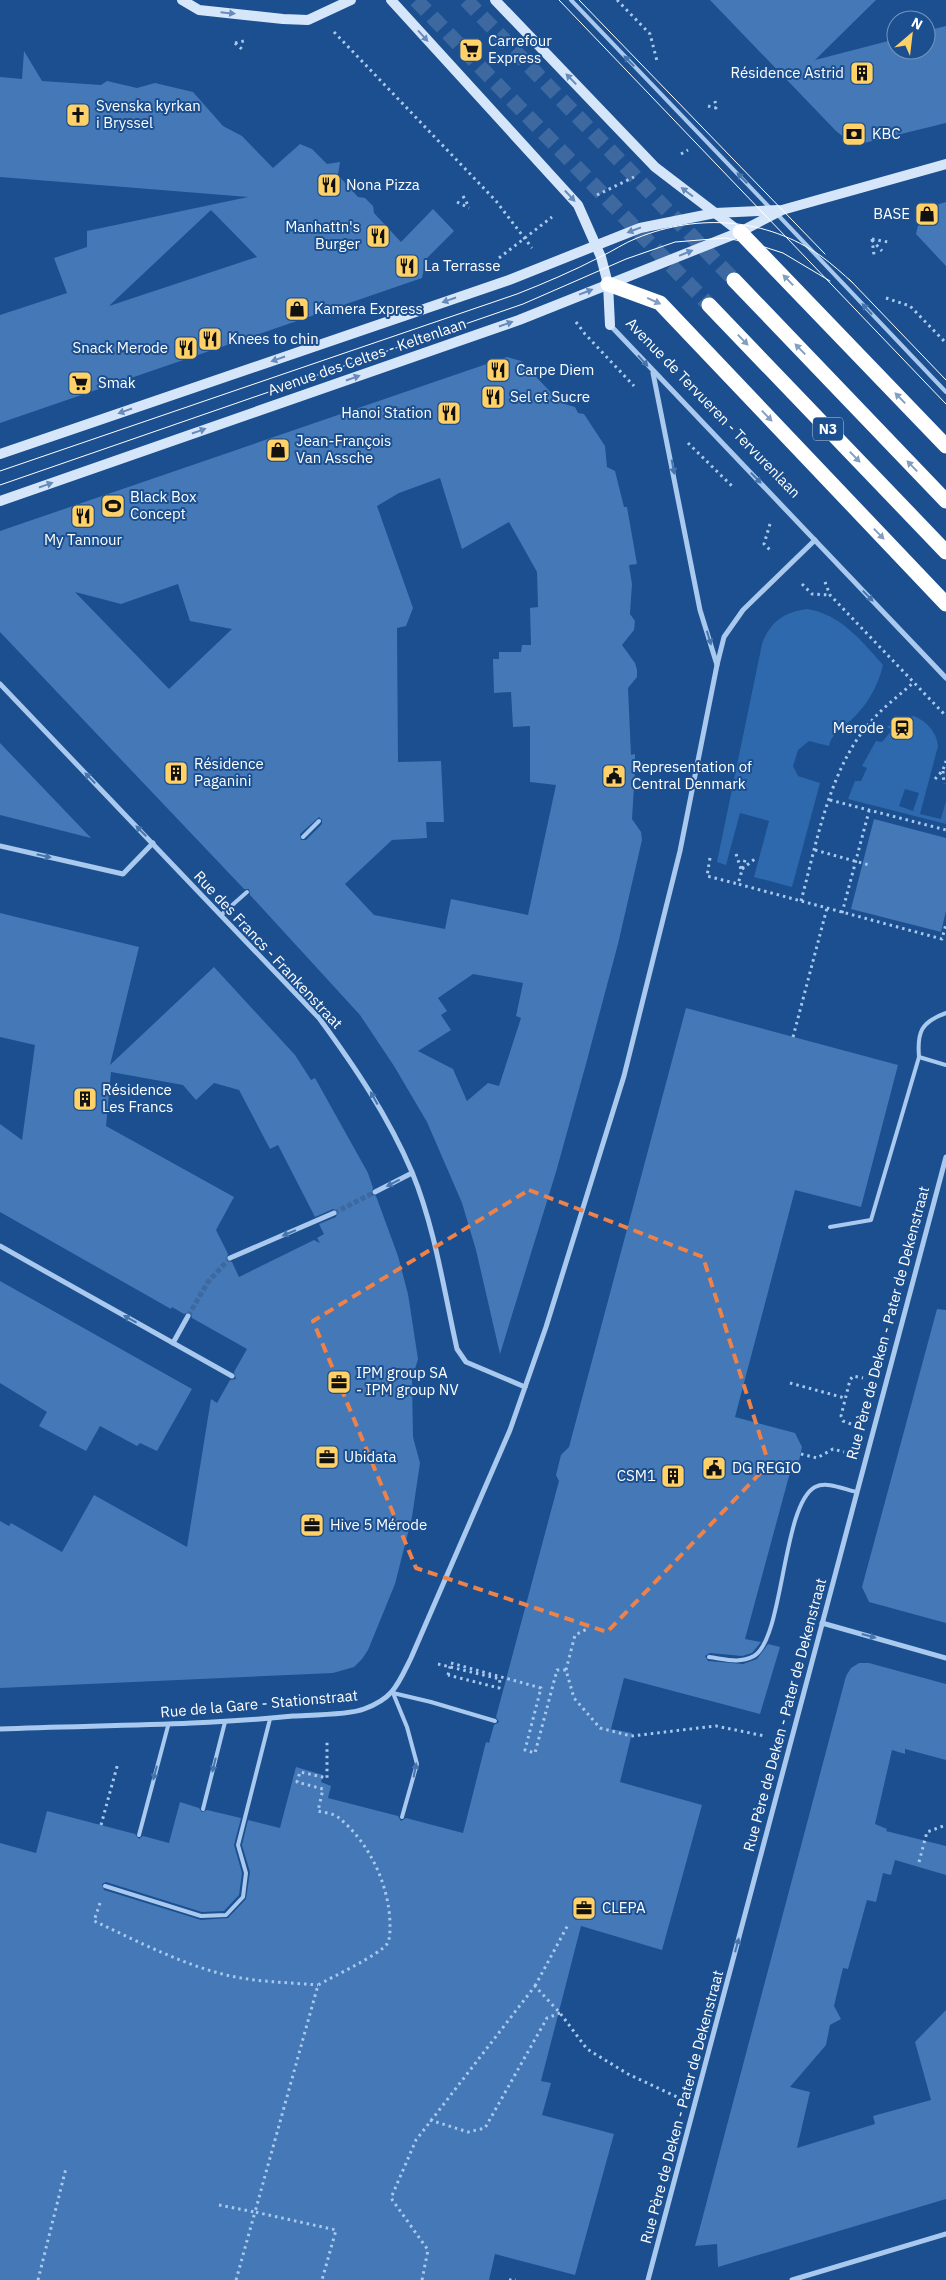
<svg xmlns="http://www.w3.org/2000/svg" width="946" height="2280" font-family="'IBM Plex Sans',sans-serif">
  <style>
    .green { fill: #2e69ad; fill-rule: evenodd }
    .building { fill: #4478b7; fill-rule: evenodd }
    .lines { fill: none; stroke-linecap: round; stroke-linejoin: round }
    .street-tunnel { stroke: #3d69a0; stroke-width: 5; stroke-dasharray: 5 2.5; stroke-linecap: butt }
    .highway-tunnel { stroke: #3d69a0; stroke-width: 15; stroke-dasharray: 15 8; stroke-linecap: butt }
    .path { stroke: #a9c9ee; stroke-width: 3; stroke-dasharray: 2.5 4; stroke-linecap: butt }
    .lane { stroke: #a9c9ee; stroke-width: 4 }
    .street { stroke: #a9c9ee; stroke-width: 5 }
    .secondary { stroke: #d6e6fa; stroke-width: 10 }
    .highway { stroke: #fff; stroke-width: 15 }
    .tram { stroke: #fff; stroke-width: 1 }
    .path-bridge { stroke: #a9c9ee; stroke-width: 3; stroke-dasharray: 2.5 4; stroke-linecap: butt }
    .oneway { fill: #668bba }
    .oneway2 { fill: #4674ac }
    .oneway3 { fill: #829ec1 }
    .marked { fill: none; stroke: #ee8249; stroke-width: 4; stroke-dasharray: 10 6; stroke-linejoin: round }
    .labels { text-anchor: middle; stroke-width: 4; stroke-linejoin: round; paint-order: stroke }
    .shield { fill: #1b4f8f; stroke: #bbcadd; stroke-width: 1 }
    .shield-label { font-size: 14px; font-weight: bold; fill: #fff }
    .poi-label { font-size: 15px; fill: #fff; stroke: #1b4f8f; text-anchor: start }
    .street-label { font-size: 15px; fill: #fff; stroke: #1b4f8f }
  </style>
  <rect width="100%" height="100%" fill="#1b4f8f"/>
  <g class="green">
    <path d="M807 609C840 614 861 640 883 665 879 682 870 701 857 714 848 725 832 731 829 746L809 741 798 750 793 766 798 776 820 783 792 887 754 877 769 821 740 813 726 865 717 862 762 644C770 622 784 612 807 609Z"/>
    <path d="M914 716C926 721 937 732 938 746L920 814 941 819 946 801V824L848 799 855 781H861L867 768 862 766 876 741 882 742 892 730 887 727 899 719ZM905 789 919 793 913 811 899 806Z"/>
  </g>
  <g class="building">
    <polygon points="710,0 876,0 815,60 896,39 896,50 926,50 926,31 946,26 946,123 864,143 846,139 836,131"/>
    <path d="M24 51 42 81 101 85 107 81 137 88 155 83 193 92 223 126 242 136 273 168 300 144 312 149 327 164 340 162 338 175 358 197 365 198 373 206 374 213 401 242 433 209 454 231 426 259 422 278 0 423V315L67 293 54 258 87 247V231L248 197 0 177V77L22 79ZM211 210 257 257 109 306Z"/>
    <polygon points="946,202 946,266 916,234 922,209"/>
    <path d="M507 357 521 361 561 403 575 407 578 413 584 414 605 446 607 467 615 471 624 507H627L637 564 629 565 632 584 630 614 635 621 634 630 622 645 635 663 637 670V677L628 688 631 755 635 754V770L632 819 641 832 642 840 618 944 586 1064 556 1172 500 1354 476 1250 462 1203 427 1122 394 1066 360 1015 250 895 249 889H244L0 632V531ZM440 478 462 549 509 522 537 572 538 607 530 608 531 645H522L521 652H499V659H493L494 693 511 692 513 727 530 726V782L556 785 528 915 451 899 445 929 374 915 345 884 392 840 427 838 426 822H444L441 761 398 762 397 628 406 626 413 608 377 506 399 493ZM178 584 190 621 232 629 169 689 75 592 121 604ZM319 817 322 820V824L306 840H301L300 834ZM473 974 523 983 516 1016 521 1018 499 1086 488 1083 467 1101 453 1069 418 1051 451 1030 441 1015 447 1011 438 998Z"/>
    <polygon points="0,743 91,838 0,815"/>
    <polygon points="874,819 946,838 946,911 941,932 851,909"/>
    <path d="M0 913 139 947 110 1065 214 967 295 1055 311 1080 315 1078 368 1173 373 1188 371 1194 376 1196 398 1256 408 1294 418 1359 412 1379 413 1437 420 1463 412 1517 395 1584 368 1650 362 1659 354 1667 333 1673 0 1688V1521L9 1526 11 1523 62 1552 94 1495 187 1547 211 1399 217 1403 230 1380 236 1379 234 1372 247 1349 192 1318 191 1312 184 1314 172 1307 171 1309 0 1212V1124L22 1140 35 1045 0 1037ZM111 1072 183 1085 196 1100 214 1083 239 1090 270 1149 278 1145 315 1217 333 1209 338 1211 336 1217 319 1224 324 1234 317 1238 320 1243 314 1240 239 1277 232 1262 226 1260 228 1254 216 1230 234 1197 106 1126Z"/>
    <polygon points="686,1008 898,1065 861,1207 795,1190 735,1417 795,1433 802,1447 799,1461 792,1465 745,1639 761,1642 752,1653 742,1656 710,1653 705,1656 708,1661 743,1664 757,1659 768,1644 780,1647 760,1714 624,1678 611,1729 632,1733 620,1782 702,1805 662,1950 581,1926 541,2081 551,2083 542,2115 614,2134 575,2275 495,2254 489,2280 0,2280 0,1843 36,1853 47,1811 135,1834 139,1839 143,1836 169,1843 180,1802 199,1808 202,1812 207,1810 241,1818 234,1845 242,1873 239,1895 224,1911 202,1912 106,1882 102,1884 104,1890 201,1920 228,1918 246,1899 250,1872 242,1845 248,1820 280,1828 296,1767 323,1775 321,1782 331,1786 328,1798 398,1816 401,1821 406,1818 463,1833 486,1742 489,1743 494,1725 499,1722 496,1717 559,1481 556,1475 561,1455 569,1447"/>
    <polygon points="0,1281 192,1389 157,1451 140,1443 137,1446 100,1426 86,1451 39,1426 47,1412 0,1383"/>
    <polygon points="937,1309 946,1310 946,1623 869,1602 862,1587"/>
    <polygon points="859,1663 869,1663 946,1684 946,1760 905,1749 905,1754 892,1750 875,1824 887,1829 886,1831 946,1846 946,1875 895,1860 891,1875 883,1873 876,1902 867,1900 848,1969 843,1968 834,2006 841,2019 830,2025 826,2045 790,2087 810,2092 797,2148 875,2124 873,2116 931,2100 915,2042 946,2010 946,2199 718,2267 717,2244 695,2246 846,1676 851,1668"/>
  </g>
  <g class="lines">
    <g class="street-tunnel">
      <polyline points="334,1213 375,1192"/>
      <polyline points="188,1316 208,1282 230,1258"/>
    </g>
    <g class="highway-tunnel">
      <polyline points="416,0 709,305"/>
      <polyline points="466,0 734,280"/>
    </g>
    <g class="path">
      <polyline points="617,0 650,34 657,61"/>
      <polyline points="334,32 496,201 532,248"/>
      <polyline points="235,43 243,50"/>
      <polyline points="235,43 244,41"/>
      <polyline points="708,106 716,108 715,101"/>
      <polyline points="681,154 688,150"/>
      <polyline points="597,195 634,177"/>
      <polyline points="463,196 469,207"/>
      <polyline points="457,202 469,208"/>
      <polyline points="872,239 874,255"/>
      <polyline points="872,239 888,242"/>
      <polyline points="872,240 882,251"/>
      <polyline points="499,258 552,217"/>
      <polyline points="886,298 910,306 946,343"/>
      <polyline points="576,322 585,334 634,386"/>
      <polyline points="688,443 734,488"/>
      <polyline points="770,524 764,544 771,551"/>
      <polyline points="825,582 830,595 946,716"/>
      <polyline points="802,584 812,594 830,595"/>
      <polyline points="943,771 944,784"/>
      <polyline points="935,779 943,770 946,761"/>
      <polyline points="830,800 946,830"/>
      <polyline points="815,850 869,865"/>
      <polyline points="736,854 741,869"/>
      <polyline points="710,858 707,876 738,884"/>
      <polyline points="745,860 738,884 942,939 946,924"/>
      <polyline points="742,869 756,858"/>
      <path d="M801 901C817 842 830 764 874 718 886 705 901 694 914 682"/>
      <polyline points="842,913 869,811"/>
      <polyline points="793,1037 827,908"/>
      <polyline points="790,1383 845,1398"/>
      <polyline points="851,1424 843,1421 841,1416 850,1380 853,1376 863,1378"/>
      <polyline points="801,1454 817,1458 833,1449 844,1452"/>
      <polyline points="451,1663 541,1688 525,1750 535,1753 557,1670 566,1670 574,1698 600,1728 631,1736 716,1726 765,1736"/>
      <polyline points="438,1664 500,1679 499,1688 448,1675"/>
      <polyline points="566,1670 575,1635 589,1628"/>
      <polyline points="101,1825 118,1763"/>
      <polyline points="919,1862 927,1832 946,1825"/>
      <path d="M100 1903 94 1921C133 1939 173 1960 215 1972 248 1982 283 1982 318 1985"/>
      <polyline points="535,1986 569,1923"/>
      <polyline points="430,2120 468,2132 485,2128 547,2018 560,2013"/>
      <path d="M219 2205 255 2212 318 1985C332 1977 379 1955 387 1944 390 1939 390 1932 390 1926 390 1887 370 1843 339 1818 334 1813 324 1813 318 1811L323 1789 297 1782 300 1772 327 1778V1739"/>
      <polyline points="38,2280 66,2168"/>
      <polyline points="236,2280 255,2212 336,2230 322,2280"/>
      <polyline points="422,2280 428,2250 391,2198 416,2140 535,1986 560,2013 587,2049 628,2074 677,2097"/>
      <polyline points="509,2280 516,2280"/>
    </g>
    <g class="lane">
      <polyline points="571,0 770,208"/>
      <polyline points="777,214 946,392"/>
      <polyline points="303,837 319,821"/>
      <polyline points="221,915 247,892"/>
      <path d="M946 1013C921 1022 917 1032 919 1057L946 1065"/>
      <polyline points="830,1227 871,1220 919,1057"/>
      <path d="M709 1657C725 1659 739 1664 754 1656 784 1638 782 1505 815 1487 827 1481 843 1489 856 1492"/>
      <polyline points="393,1693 407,1727 417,1764 402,1817"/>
      <polyline points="393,1693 431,1702 495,1721"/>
      <polyline points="203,1809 225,1722"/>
      <polyline points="139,1835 168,1726"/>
      <polyline points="105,1886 201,1916 226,1915 243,1897 246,1873 238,1845 270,1719"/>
    </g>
    <g class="street">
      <polyline points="610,325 946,678"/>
      <polyline points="653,373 700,610 717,665"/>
      <path d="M0 684 319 1018C355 1067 388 1116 412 1172 435 1228 444 1291 457 1349L466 1362 525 1387"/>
      <polyline points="0,846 123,874 153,843"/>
      <polyline points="375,1192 412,1173"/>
      <polyline points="0,1246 232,1376"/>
      <polyline points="230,1258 334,1213"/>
      <polyline points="173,1343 188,1316"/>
      <polyline points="822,1623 946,1658"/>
      <path d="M0 1729C98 1725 195 1726 293 1716 311 1715 349 1715 364 1709 394 1698 398 1684 411 1658L510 1430 546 1327 624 1076 680 851 717 665 724 637 743 610 815 540"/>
      <polyline points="648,2280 946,1157"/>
      <polyline points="792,2280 946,2234"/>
    </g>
    <g class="secondary">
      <polyline points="182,0 199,10 283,19 308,20 351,0"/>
      <polyline points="391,0 578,205 601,257 608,284 610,325"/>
      <polyline points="495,0 655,167 740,232"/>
      <polyline points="0,454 509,280 640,228 715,213 778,210"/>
      <polyline points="0,501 519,320 740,232 782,210 946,164"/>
    </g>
    <g class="highway">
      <polyline points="740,232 946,446"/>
      <polyline points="734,280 946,501"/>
      <polyline points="608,284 660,303 946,604"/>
      <polyline points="709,305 946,552"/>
    </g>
    <g class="tram">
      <polyline points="559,0 946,404"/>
      <polyline points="579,0 825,254"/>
      <polyline points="849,279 946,380"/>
      <path d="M0 471 517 294C545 283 573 271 600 257 613 251 624 243 637 238 699 213 766 218 821 256 832 264 843 274 853 283"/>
      <polyline points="0,485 523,304 626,259 675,242 725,238 752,243 783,253 830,281"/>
    </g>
    <polyline class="path-bridge" points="448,1675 451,1663"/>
  </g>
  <defs><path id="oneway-solid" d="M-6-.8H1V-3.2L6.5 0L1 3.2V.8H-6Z" transform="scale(1.25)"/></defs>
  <g class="oneway">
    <use href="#oneway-solid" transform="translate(228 13) rotate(6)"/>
    <use href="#oneway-solid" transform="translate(423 36) rotate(48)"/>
    <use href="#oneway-solid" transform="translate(571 79) rotate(-134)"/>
    <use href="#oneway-solid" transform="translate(687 192) rotate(-143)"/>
    <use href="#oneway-solid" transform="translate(570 196) rotate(47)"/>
    <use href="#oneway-solid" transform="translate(634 230) rotate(159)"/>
    <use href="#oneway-solid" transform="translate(686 253) rotate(-22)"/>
    <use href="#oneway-solid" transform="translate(586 292) rotate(-21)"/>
    <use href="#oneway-solid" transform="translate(449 300) rotate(161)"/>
    <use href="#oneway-solid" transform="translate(506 324) rotate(-19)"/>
    <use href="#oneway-solid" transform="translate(278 359) rotate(161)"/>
    <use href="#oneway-solid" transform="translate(353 378) rotate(-19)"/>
    <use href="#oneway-solid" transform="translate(125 411) rotate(161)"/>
    <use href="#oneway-solid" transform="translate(199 431) rotate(-19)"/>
    <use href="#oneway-solid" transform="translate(46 485) rotate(-19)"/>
  </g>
  <g class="oneway2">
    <use href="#oneway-solid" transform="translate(629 61) rotate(-134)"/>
    <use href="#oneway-solid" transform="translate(742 178) rotate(-134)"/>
    <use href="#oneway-solid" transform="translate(867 309) rotate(-133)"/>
    <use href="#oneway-solid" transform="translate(643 361) rotate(48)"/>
    <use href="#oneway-solid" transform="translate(673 467) rotate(80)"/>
    <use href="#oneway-solid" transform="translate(756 478) rotate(46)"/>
    <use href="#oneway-solid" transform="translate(868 596) rotate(46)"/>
    <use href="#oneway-solid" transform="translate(709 638) rotate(73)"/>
    <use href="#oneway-solid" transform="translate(90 778) rotate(-134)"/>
    <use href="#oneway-solid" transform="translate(141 831) rotate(-135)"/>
    <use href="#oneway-solid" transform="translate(44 856) rotate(13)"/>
    <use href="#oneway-solid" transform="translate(374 1098) rotate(-119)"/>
    <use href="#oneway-solid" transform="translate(393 1183) rotate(153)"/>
    <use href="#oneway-solid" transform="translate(289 1233) rotate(157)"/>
    <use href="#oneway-solid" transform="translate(130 1319) rotate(-151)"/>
    <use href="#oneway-solid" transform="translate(869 1636) rotate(15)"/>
    <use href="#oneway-solid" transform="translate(214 1765) rotate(104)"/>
    <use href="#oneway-solid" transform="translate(415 1770) rotate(-79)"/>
    <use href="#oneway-solid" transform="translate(155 1773) rotate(105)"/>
    <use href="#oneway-solid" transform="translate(737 1945) rotate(-75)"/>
  </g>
  <g class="oneway3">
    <use href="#oneway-solid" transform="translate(788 280) rotate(-134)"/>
    <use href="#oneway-solid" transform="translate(654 301) rotate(24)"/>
    <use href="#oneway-solid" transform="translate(743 340) rotate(46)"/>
    <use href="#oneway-solid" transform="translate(800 349) rotate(-134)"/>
    <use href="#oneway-solid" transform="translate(900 398) rotate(-134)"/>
    <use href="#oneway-solid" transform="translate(767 416) rotate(46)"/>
    <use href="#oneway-solid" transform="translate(855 457) rotate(46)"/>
    <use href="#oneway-solid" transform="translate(912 466) rotate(-134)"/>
    <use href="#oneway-solid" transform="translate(879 534) rotate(46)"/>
  </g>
  <path class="marked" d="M529 1190 703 1257 769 1464 607 1632 416 1568 313 1321Z"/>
  <defs>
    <g id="supermarket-square" transform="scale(1.25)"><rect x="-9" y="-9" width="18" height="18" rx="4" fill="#ffd166" stroke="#1b4f8f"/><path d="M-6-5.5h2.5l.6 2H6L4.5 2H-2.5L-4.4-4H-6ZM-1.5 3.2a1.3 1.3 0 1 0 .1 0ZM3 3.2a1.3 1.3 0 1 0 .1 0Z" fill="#111"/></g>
    <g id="building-square" transform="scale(1.25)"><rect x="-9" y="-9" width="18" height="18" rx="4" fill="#ffd166" stroke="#1b4f8f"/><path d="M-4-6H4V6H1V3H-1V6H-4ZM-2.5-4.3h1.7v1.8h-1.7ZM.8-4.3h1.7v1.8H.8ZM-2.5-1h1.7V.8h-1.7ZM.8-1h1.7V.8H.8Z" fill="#111"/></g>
    <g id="church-square" transform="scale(1.25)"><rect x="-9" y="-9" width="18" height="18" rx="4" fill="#ffd166" stroke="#1b4f8f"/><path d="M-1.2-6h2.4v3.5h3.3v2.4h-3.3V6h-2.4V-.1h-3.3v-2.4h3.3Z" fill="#111"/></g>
    <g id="bank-square" transform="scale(1.25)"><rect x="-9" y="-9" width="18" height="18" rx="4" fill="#ffd166" stroke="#1b4f8f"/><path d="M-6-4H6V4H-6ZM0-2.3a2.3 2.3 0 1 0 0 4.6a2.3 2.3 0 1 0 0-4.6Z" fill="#111"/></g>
    <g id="restaurant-square" transform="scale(1.25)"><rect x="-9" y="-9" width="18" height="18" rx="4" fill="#ffd166" stroke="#1b4f8f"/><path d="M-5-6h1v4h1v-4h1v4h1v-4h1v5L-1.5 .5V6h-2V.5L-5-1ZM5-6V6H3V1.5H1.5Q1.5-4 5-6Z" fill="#111"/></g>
    <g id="shop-square" transform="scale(1.25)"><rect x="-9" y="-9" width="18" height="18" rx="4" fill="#ffd166" stroke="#1b4f8f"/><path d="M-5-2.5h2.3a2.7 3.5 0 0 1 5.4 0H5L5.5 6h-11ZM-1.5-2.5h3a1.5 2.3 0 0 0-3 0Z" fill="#111"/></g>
    <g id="stadium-square" transform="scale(1.25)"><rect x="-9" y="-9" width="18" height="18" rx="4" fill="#ffd166" stroke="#1b4f8f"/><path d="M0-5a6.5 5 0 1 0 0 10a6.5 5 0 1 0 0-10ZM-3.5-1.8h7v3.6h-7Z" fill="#111"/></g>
    <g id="station-square" transform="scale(1.25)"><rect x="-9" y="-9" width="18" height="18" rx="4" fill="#ffd166" stroke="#1b4f8f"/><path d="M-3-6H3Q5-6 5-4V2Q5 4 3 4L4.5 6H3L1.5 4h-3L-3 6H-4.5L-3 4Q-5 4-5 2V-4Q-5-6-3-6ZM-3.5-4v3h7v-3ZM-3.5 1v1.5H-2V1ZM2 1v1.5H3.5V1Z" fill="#111"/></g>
    <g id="civic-square" transform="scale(1.25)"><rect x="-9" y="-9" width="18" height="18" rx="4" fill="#ffd166" stroke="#1b4f8f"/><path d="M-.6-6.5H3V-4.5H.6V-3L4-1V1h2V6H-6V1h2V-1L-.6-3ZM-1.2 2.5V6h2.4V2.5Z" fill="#111"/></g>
    <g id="office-square" transform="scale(1.25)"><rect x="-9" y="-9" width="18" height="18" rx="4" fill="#ffd166" stroke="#1b4f8f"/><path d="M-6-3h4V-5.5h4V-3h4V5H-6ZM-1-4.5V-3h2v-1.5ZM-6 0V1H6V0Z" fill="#111"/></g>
  </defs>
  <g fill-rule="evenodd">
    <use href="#supermarket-square" x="471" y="50"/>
    <use href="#building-square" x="862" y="73"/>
    <use href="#church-square" x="78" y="115"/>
    <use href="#bank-square" x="854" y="134"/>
    <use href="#restaurant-square" x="329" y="185"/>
    <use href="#shop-square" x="927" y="214"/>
    <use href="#restaurant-square" x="378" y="236"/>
    <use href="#restaurant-square" x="407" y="266"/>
    <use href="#shop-square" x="297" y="309"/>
    <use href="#restaurant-square" x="210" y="339"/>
    <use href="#restaurant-square" x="186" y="348"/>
    <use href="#restaurant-square" x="498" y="370"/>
    <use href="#supermarket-square" x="80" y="383"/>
    <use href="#restaurant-square" x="493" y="397"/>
    <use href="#restaurant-square" x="449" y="413"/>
    <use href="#shop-square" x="278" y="450"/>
    <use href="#stadium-square" x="113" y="506"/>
    <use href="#restaurant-square" x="83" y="516"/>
    <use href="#station-square" x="902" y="728"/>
    <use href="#building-square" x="176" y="773"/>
    <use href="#civic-square" x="614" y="776"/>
    <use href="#building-square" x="85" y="1099"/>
    <use href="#office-square" x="339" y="1382"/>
    <use href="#office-square" x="327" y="1457"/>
    <use href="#civic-square" x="714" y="1468"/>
    <use href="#building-square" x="673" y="1476"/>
    <use href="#office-square" x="312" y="1525"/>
    <use href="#office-square" x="584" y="1908"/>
  </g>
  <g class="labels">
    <rect class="shield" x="813" y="417.5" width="30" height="23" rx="4"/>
    <g class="shield-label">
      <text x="828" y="434">N3</text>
    </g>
    <g class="poi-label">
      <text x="488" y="46">Carrefour<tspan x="488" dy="17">Express</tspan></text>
      <text x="844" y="78" text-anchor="end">Résidence Astrid</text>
      <text x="96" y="111">Svenska kyrkan<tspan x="96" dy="17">i Bryssel</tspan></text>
      <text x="872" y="139">KBC</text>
      <text x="346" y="190">Nona Pizza</text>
      <text x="910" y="219" text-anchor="end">BASE</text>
      <text x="360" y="232" text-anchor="end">Manhattn's<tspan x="360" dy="17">Burger</tspan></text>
      <text x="424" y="271">La Terrasse</text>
      <text x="314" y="314">Kamera Express</text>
      <text x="228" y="344">Knees to chin</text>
      <text x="168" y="353" text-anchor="end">Snack Merode</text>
      <text x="516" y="375">Carpe Diem</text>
      <text x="98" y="388">Smak</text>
      <text x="510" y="402">Sel et Sucre</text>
      <text x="432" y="418" text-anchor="end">Hanoi Station</text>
      <text x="296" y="446">Jean-François<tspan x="296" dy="17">Van Assche</tspan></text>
      <text x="130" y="502">Black Box<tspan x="130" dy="17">Concept</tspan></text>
      <text x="83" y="545" text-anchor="middle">My Tannour</text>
      <text x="884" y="733" text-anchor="end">Merode</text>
      <text x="194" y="769">Résidence<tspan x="194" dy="17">Paganini</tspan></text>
      <text x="632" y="772">Representation of<tspan x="632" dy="17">Central Denmark</tspan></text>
      <text x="102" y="1095">Résidence<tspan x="102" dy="17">Les Francs</tspan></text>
      <text x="356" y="1378">IPM group SA<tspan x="356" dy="17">- IPM group NV</tspan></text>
      <text x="344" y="1462">Ubidata</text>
      <text x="732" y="1473">DG REGIO</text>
      <text x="656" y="1481" text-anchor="end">CSM1</text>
      <text x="330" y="1530">Hive 5 Mérode</text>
      <text x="602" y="1913">CLEPA</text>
    </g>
    <g class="street-label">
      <text transform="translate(367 357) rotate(-19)" y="5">Avenue des Celtes - Keltenlaan</text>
      <text transform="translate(713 408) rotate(46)" y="5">Avenue de Tervueren - Tervurenlaan</text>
      <text transform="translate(268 950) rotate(47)" y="5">Rue des Francs - Frankenstraat</text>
      <text transform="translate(888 1323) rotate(-75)" y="5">Rue Père de Deken - Pater de Dekenstraat</text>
      <text transform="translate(259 1704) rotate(-5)" y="5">Rue de la Gare - Stationstraat</text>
      <text transform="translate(785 1715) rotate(-75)" y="5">Rue Père de Deken - Pater de Dekenstraat</text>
      <text transform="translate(682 2107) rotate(-75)" y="5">Rue Père de Deken - Pater de Dekenstraat</text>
    </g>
  </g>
  <g transform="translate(911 35) rotate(28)"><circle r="24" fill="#1b4f8f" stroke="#7695bc"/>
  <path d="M0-4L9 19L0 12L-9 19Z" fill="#ffd166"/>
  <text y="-8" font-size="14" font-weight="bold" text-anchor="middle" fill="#ffffff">N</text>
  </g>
</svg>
